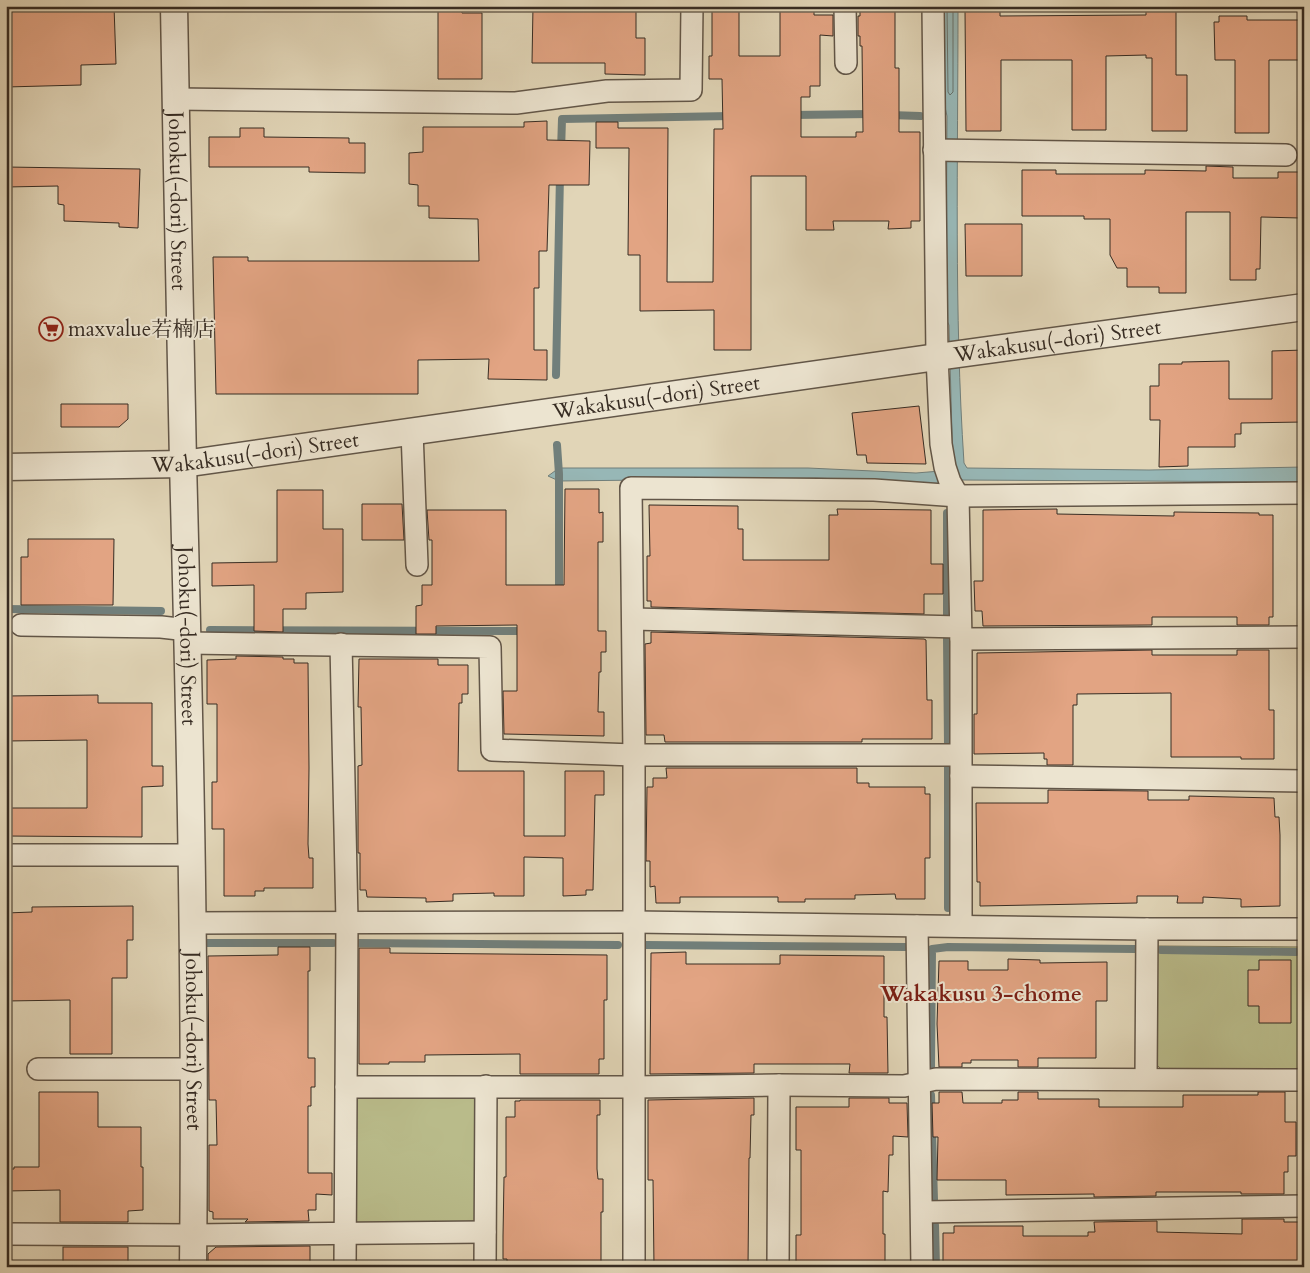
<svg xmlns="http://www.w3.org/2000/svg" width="1310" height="1273" font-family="Cardo,'Noto Serif JP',serif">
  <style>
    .green { fill: #b9bb8a; stroke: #787456 }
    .water { fill: #97b7b6; stroke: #717f7b }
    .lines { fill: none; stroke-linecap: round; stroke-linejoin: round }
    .shore { stroke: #67726c; stroke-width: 1 }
    .stream { stroke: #717f7b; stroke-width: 8 }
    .building { fill: #e2a483; stroke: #372c23 }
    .minor-casing { stroke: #625648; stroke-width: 24 }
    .tertiary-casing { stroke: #625648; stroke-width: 29 }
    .minor { stroke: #ece4d0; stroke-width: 21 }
    .tertiary { stroke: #ece4d0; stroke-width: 26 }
    .labels { text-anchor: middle; stroke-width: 4; stroke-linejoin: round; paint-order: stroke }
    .street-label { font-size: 21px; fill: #372c23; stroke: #ece4d0 }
    .poi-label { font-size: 21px; fill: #372c23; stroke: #ece4d0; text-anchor: start }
    .neighbourhood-label { font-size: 22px; font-weight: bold; fill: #7a1f14; stroke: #ece4d0 }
  </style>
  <rect width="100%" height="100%" fill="#e1d5b7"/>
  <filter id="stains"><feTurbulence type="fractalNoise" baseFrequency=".004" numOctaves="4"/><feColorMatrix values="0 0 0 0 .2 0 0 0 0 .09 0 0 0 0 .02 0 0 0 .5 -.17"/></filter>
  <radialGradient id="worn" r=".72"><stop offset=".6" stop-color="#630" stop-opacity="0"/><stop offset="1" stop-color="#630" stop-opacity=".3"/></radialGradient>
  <g class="green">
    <polygon points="1156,946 1302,947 1304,1062 1295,1071 1165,1073 1154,1062"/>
    <rect x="352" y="1096" width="127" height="129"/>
  </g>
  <path class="water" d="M942 6H958C958 159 954 311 964 463L967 468 1149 470 1304 467V482L960 480 940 486 928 483 816 478 559 481 548 476 559 468H808L916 473 953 470 949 325 946 319 947 116 943 98Z"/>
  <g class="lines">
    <polyline class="shore" points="947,6 948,92 950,95 953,92 953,6"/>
    <g class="stream">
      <polyline points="793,115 871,114"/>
      <polyline points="890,115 920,116"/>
      <polyline points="561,151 562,119 731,116"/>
      <polyline points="556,375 560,175"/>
      <polyline points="557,445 559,474 559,595"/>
      <polyline points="947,513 947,616"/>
      <polyline points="6,609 161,611"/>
      <polyline points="210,630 526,631"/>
      <polyline points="947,639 948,745"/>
      <polyline points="948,767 948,908"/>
      <polyline points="204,943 333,943"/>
      <polyline points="357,943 618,945"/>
      <polyline points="646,945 906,947"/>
      <polyline points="1161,950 1296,952"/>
      <polyline points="931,1067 932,949 948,947 1135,949"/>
      <polyline points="931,1095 934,1200"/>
      <polyline points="935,1225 936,1267"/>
    </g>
  </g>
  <g class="building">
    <polygon points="6,6 114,6 116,64 81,65 81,85 6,87"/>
    <polygon points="438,6 461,6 462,13 482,13 482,79 438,79"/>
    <polygon points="533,6 636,7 636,38 645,38 645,75 605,74 605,63 532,63"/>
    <polygon points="860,7 895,7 895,68 899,68 899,132 920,132 920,221 911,221 911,228 888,229 889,221 833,221 834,230 806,230 806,176 751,176 751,350 714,350 714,310 640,311 640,255 628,255 629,148 596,148 596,122 618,122 618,128 668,128 667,282 713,282 714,129 723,129 722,79 709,79 709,56 712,56 712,11 739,11 739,56 780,56 780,8 814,8 814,15 833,15 833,36 820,35 820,86 810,86 810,97 801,97 801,137 856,137 856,132 863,132 862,46 860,46 860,36 858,36 858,16 860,16"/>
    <polygon points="965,10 1000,10 1000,16 1146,15 1146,11 1176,11 1176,75 1187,75 1187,131 1152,131 1152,58 1146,58 1146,55 1106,56 1106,130 1072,130 1072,60 1001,60 1001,131 966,131"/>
    <polygon points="1219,16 1247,16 1247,20 1301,20 1301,60 1269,60 1269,133 1235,133 1235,60 1215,60 1214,22 1219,22"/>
    <polygon points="547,121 547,140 590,141 589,185 549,185 547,251 539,251 539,288 534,288 534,350 547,350 547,380 488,379 489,359 418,360 418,394 216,394 213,257 248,257 248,261 479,261 478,219 429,218 429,206 418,206 418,185 409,184 409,153 423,152 423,127 524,127 524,122"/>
    <polygon points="240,128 264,128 264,137 349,138 349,143 365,143 365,173 309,172 309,167 209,167 209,137 240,137"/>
    <polygon points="1206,166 1233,167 1233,178 1278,178 1278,172 1299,172 1300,218 1261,217 1260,269 1256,269 1256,280 1230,280 1230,212 1186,212 1186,293 1159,293 1159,287 1127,287 1127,268 1117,268 1110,255 1110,219 1084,219 1084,216 1022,216 1022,170 1056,170 1056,174 1145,174 1145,170 1206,171"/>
    <polygon points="6,167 140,169 138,228 119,227 119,223 64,221 64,205 58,204 58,186 6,187"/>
    <polygon points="965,224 1022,224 1022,276 966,276"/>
    <polygon points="1304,350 1304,422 1241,423 1241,434 1235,434 1235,447 1188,447 1188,466 1159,467 1160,420 1150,420 1150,386 1159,386 1159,364 1182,364 1182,362 1229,361 1229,399 1272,399 1272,351"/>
    <polygon points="61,404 128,404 128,419 119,427 61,427"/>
    <polygon points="919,406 926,464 867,463 866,455 857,455 852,413"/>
    <polygon points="565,489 599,489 599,513 603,512 603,542 598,542 598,631 606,631 606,652 601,652 601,672 599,672 598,712 604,712 604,736 504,734 503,691 517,691 517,625 436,626 436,634 416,634 416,606 422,605 422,585 432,585 432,540 429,540 427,510 506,510 506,585 564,585"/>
    <polygon points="277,490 323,490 323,529 343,529 343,592 306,593 306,609 283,609 283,632 254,631 254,585 212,586 212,563 277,562"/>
    <polygon points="362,504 402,504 404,540 362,540"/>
    <polygon points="649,505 738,506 738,529 743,529 743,560 829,560 829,515 838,515 837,509 931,510 931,564 943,564 943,594 924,594 924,614 651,607 651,601 647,601 647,556 650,556"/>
    <polygon points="1057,509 1057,514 1174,516 1174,512 1259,513 1259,515 1273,515 1273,617 1269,617 1269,625 1237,625 1237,617 1152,617 1152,625 983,626 982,611 975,611 974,581 983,581 983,510"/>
    <polygon points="28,539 114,539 113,605 21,605 21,557 28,557"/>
    <polygon points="651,632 924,639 926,640 927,700 932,700 932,739 862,739 862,742 665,742 664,735 646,735 645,644 651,643"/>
    <polygon points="1152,650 1152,655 1237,655 1237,650 1269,650 1269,710 1274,710 1274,759 1241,759 1241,757 1171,757 1171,693 1077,694 1077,705 1073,705 1073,765 1047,765 1047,759 1044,759 1044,753 974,754 974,714 977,714 977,653"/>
    <polygon points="236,656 283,657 283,659 294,659 294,663 308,663 309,768 308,844 309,858 313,858 313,888 264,888 264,891 255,891 255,896 224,896 224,829 212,829 212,782 217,782 217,704 207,704 207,660 236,659"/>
    <polygon points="359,659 438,659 438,665 468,665 468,694 462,694 462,703 459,703 458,771 524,771 524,836 565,836 565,771 604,771 604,795 595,795 593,890 586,890 586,895 563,896 563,858 524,857 524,896 494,896 494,893 453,894 453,901 426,902 426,898 367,897 366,890 360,890 360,853 358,853 358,766 362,765 361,707 358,707"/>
    <polygon points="98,695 98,703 152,703 152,766 163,766 163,786 142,787 142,837 6,836 6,808 87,808 87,740 6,741 6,696"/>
    <polygon points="666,768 857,768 857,783 869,783 869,787 925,787 925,794 930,794 930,858 925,858 925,899 896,899 895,894 855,895 855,899 805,899 805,902 778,902 778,897 680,897 680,903 656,903 655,886 650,887 650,861 646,861 647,787 653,787 653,778 667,778"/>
    <polygon points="1048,790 1148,791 1148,800 1189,800 1189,796 1274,798 1275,817 1279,817 1280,835 1280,906 1241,907 1241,899 1203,897 1203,903 1177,903 1178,896 1137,896 1137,903 980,906 980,882 977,882 976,803 1048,803"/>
    <polygon points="133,906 133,940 127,940 127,978 112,978 112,1054 70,1054 70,1000 6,1001 6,913 32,912 32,907"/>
    <polygon points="278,947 310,947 310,971 308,971 308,1058 315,1058 315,1087 311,1087 311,1106 308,1106 308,1173 332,1173 332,1195 316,1194 316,1210 308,1210 309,1221 245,1222 248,1219 213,1219 213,1212 209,1211 209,1145 217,1145 216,1100 209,1100 208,956 278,955"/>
    <polygon points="359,948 390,948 390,953 607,955 607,1000 604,1000 604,1059 599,1059 599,1074 520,1074 520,1054 425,1055 425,1062 389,1062 389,1064 359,1064"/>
    <polygon points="686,952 686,964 780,964 780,955 884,956 884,1017 887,1017 888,1073 849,1073 850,1064 754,1064 754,1073 650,1074 651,953"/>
    <polygon points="1008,959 1040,960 1040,963 1107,962 1107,1001 1096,1001 1096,1058 1038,1058 1038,1067 1018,1067 1018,1060 971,1060 971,1063 962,1063 962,1067 939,1067 937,1024 939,961 968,961 968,970 1008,970"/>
    <polygon points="1259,960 1291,960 1291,1023 1259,1023 1259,1006 1248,1006 1248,970 1259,970"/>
    <polygon points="39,1092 98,1092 98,1127 141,1127 141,1167 143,1167 143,1210 128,1211 128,1222 60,1222 60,1190 6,1191 6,1169 14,1169 14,1167 39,1167"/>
    <polygon points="939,1092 962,1092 963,1103 1002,1103 1002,1100 1018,1100 1018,1092 1038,1092 1038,1099 1099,1099 1099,1107 1183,1107 1183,1095 1258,1095 1258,1092 1285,1092 1285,1122 1296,1122 1296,1156 1288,1156 1288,1172 1284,1172 1284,1194 1241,1194 1241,1192 1156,1192 1156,1196 1094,1197 1094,1194 1006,1195 1006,1180 937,1180 938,1137 933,1137 932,1103 939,1103"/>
    <polygon points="754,1098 754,1115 751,1115 750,1158 749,1158 748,1267 654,1267 653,1180 648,1180 648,1100"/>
    <polygon points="849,1098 889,1098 889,1103 907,1103 908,1137 893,1136 893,1155 889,1155 888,1192 883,1191 883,1234 885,1234 885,1267 796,1267 796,1235 801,1235 801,1150 796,1150 796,1107 849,1107"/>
    <polygon points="520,1100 600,1100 600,1115 597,1115 597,1169 598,1179 603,1179 603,1212 601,1212 601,1267 507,1267 507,1259 503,1259 503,1236 504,1177 506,1177 506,1117 515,1117 515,1101 520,1101"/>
    <polygon points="1242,1219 1284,1219 1284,1222 1304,1222 1304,1267 943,1267 943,1233 954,1233 954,1226 1023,1226 1023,1236 1088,1236 1088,1232 1095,1232 1094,1222 1157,1221 1157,1232 1242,1234"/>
    <polygon points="310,1246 310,1267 208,1267 208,1254 216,1247"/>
    <rect x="63" y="1247" width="65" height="20"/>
  </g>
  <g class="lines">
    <g class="minor-casing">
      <g id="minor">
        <polyline points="845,6 846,63"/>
        <polyline points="933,6 937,357 941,444 945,467 950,482 958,496 961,639 961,926"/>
        <polyline points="176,99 516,103 607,91 691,90 692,6"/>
        <polyline points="934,150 1286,155"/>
        <polyline points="412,431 417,565"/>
        <polyline points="633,619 960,627"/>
        <polyline points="21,625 161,627 188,630"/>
        <polyline points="961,639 1304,637"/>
        <polyline points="188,643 490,647 492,750 634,755 960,755"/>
        <polyline points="341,644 347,921 345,1267"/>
        <polyline points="961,776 1304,781"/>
        <polyline points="6,855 191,855"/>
        <polyline points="192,923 634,922 1147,929 1304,929"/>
        <polyline points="917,926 922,1267"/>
        <polyline points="38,1069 193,1069"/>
        <polyline points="1146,1079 1147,929"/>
        <polyline points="346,1087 634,1087 779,1085 904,1086 936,1079 1301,1080 1304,1078"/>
        <polyline points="922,1212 1304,1206"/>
        <polyline points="6,1234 193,1235 485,1232"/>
        <polyline points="485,1267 486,1086"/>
        <polyline points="634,1267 634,755 631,488 874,490 958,496 1304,493"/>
        <polyline points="778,1267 779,1085"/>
      </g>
    </g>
    <g class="tertiary-casing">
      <g id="tertiary">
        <path id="s1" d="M174 6C177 158 179 310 183 462 190 730 196 999 193 1267"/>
        <path id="s2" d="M6 467 183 464 937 357 1304 307"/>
      </g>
    </g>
    <use href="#minor" class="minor"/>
    <use href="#tertiary" class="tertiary"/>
  </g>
  <defs>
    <g id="supermarket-ring" transform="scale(1.25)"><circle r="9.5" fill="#ece4d0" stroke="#8f2418" stroke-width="1.5"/><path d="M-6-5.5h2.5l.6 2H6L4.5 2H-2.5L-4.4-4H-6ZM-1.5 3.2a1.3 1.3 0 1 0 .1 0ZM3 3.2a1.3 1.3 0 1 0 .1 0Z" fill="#8f2418"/></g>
  </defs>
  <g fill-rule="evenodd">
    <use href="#supermarket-ring" x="51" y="329"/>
  </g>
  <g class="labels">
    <g class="street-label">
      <text dy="7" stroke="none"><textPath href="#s1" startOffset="195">Johoku(-dori) Street</textPath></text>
      <text dy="7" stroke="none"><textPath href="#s2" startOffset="1060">Wakakusu(-dori) Street</textPath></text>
      <text dy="7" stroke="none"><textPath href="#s2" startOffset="655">Wakakusu(-dori) Street</textPath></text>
      <text dy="7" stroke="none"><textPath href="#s2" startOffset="250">Wakakusu(-dori) Street</textPath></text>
      <text dy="7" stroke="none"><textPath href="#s1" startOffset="630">Johoku(-dori) Street</textPath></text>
      <text dy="7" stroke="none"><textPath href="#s1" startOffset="1035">Johoku(-dori) Street</textPath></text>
    </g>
    <g class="poi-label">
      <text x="68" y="336">maxvalue若楠店</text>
    </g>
    <g class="neighbourhood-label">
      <text x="981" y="1001">Wakakusu 3-chome</text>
    </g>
  </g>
  <rect width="1310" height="1273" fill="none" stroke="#e1d5b7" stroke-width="25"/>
  <rect x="8" y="8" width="1295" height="1258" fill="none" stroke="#372c23" stroke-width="2.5"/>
  <rect x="12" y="12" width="1285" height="1248" fill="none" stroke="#372c23"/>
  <rect width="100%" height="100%" filter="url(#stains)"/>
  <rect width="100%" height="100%" fill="url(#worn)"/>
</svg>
